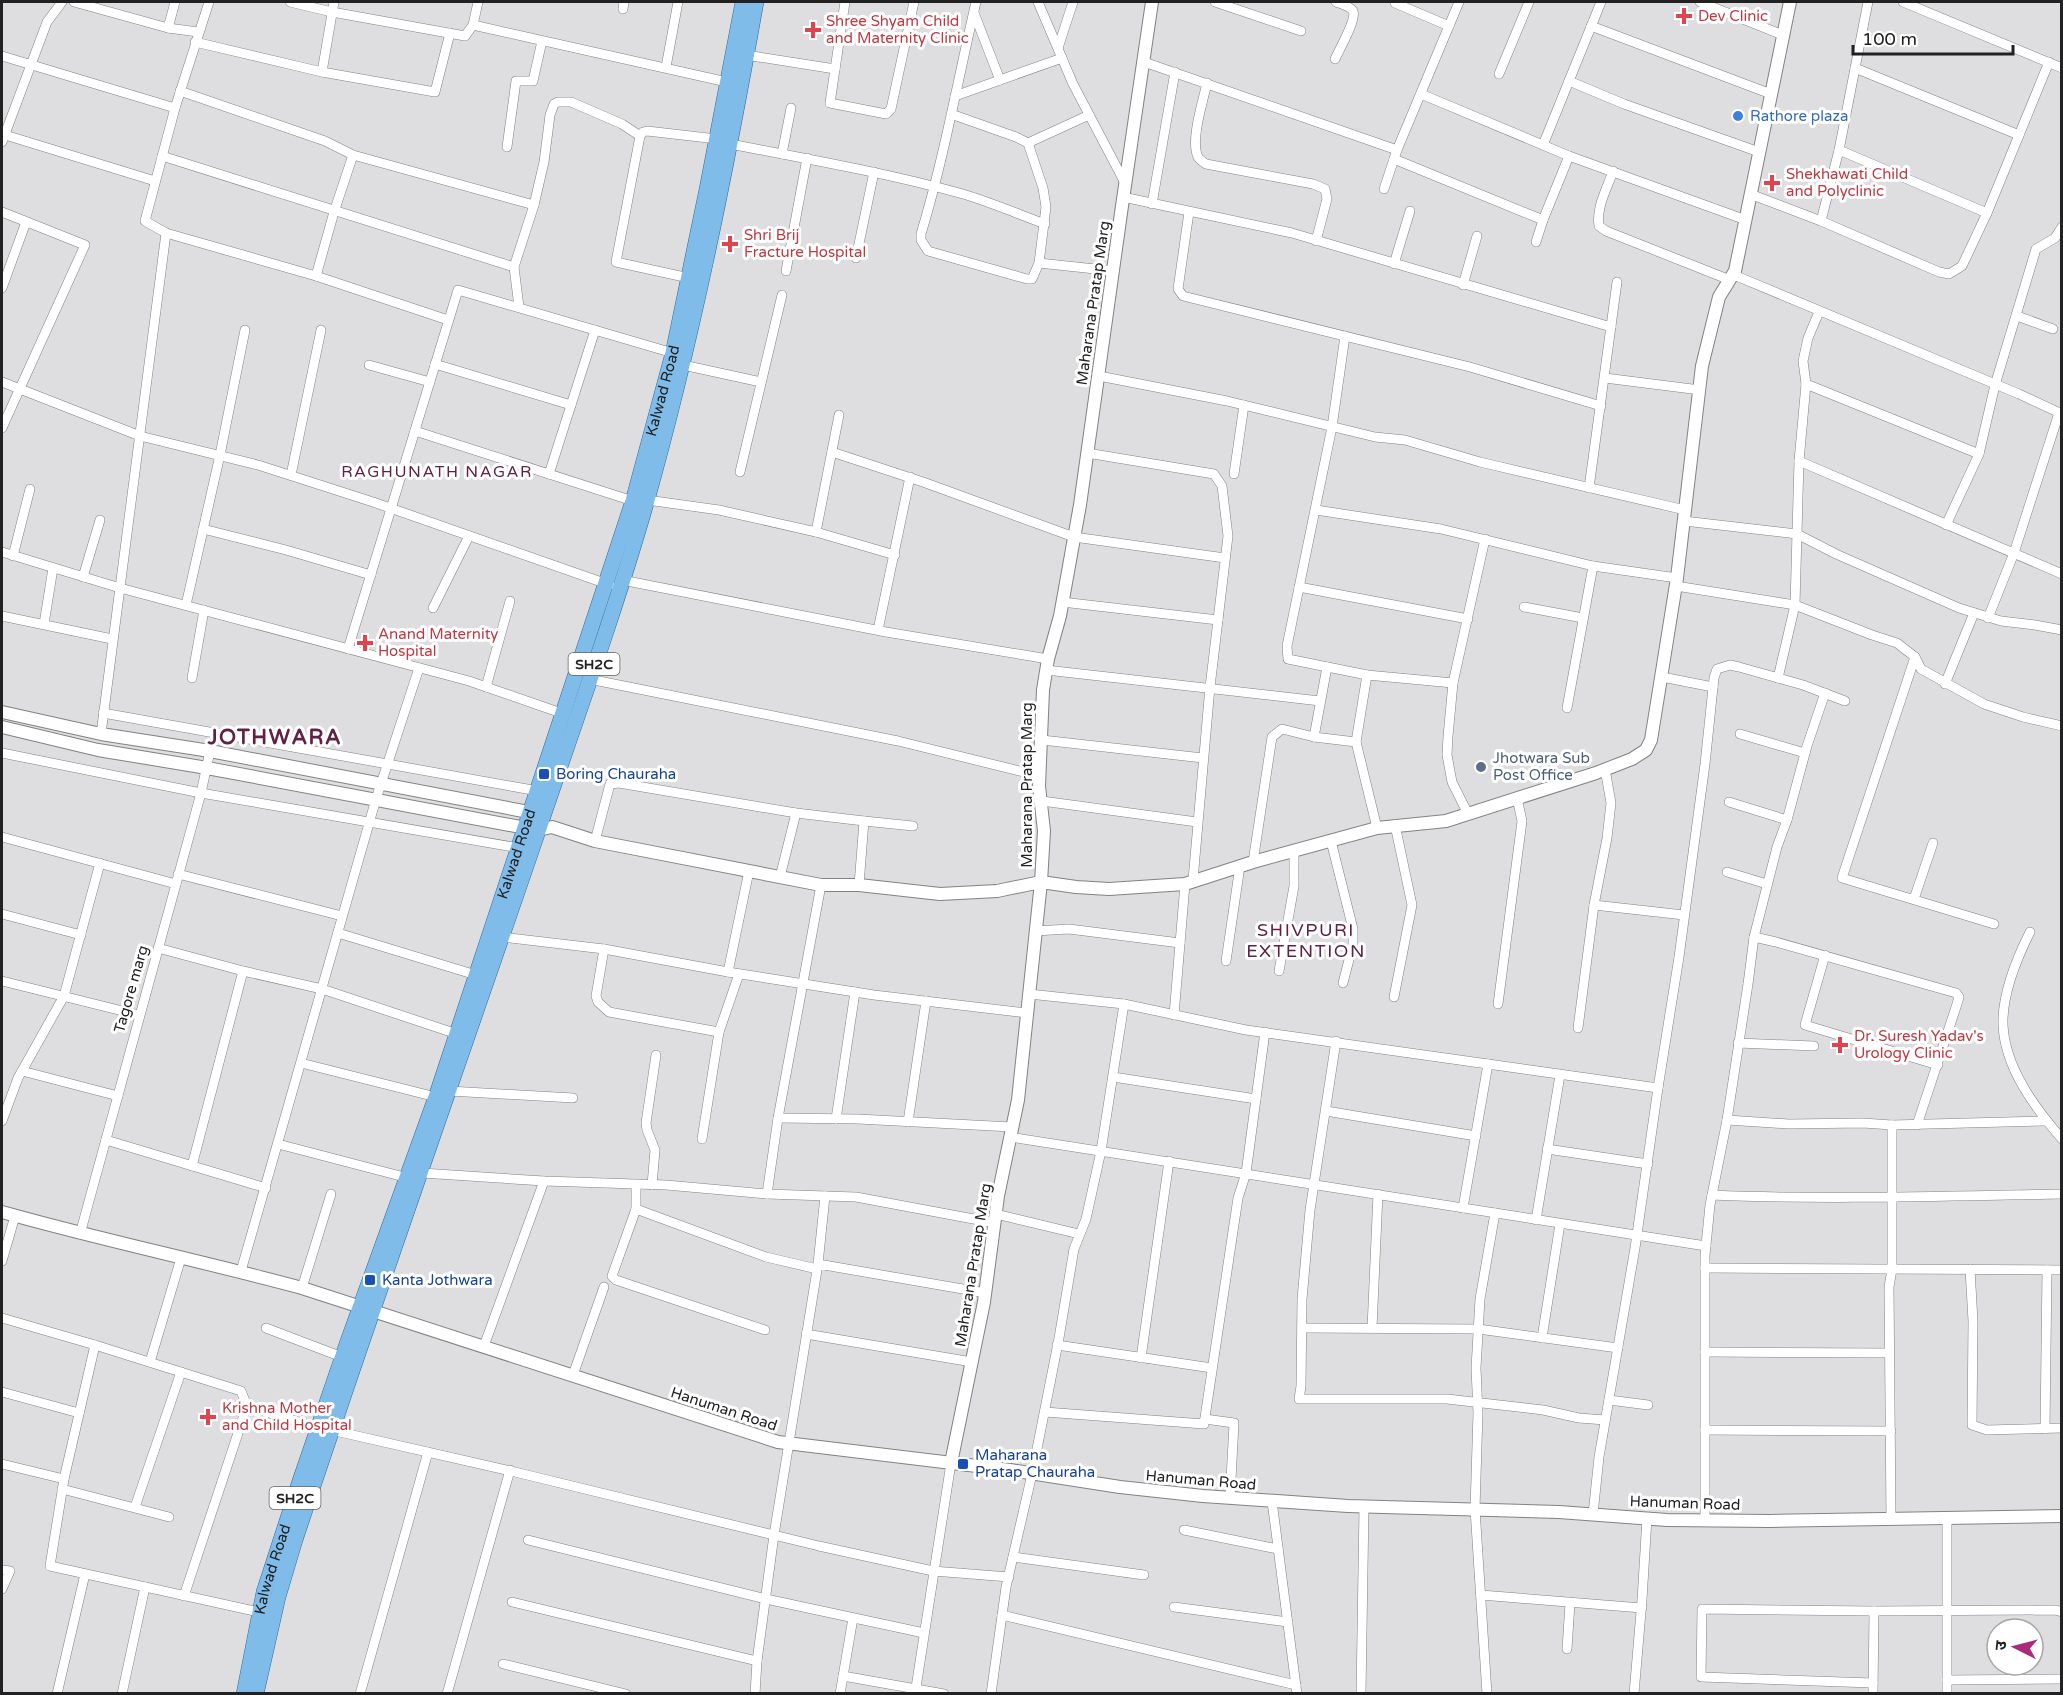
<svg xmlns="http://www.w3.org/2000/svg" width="2063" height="1695" font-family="'Varela Round','Noto Sans Devanagari',sans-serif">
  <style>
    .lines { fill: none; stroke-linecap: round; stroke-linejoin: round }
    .minor-casing { stroke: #818284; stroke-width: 10 }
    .tertiary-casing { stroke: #818284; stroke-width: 14 }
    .primary-casing { stroke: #28699a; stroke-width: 16 }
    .minor { stroke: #fff; stroke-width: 9 }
    .tertiary { stroke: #fff; stroke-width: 12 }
    .primary { stroke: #80bce9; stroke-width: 15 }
    .health-dot { fill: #e0444e; stroke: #fff; stroke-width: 2 }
    .shop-dot { fill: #3f7fe0; stroke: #fff; stroke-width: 2 }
    .service-dot { fill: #5c6f8a; stroke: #fff; stroke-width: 2 }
    .transit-dot { fill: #1a4fb4; stroke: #fff; stroke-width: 2 }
    .labels { text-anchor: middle; stroke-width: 6; stroke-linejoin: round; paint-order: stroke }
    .shield { fill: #fff; stroke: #646464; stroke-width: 1.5 }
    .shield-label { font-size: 14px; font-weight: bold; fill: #212122 }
    .health-label { font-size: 15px; fill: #be3a42; stroke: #fff; text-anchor: start }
    .shop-label { font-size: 15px; fill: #366cbe; stroke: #fff; text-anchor: start }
    .street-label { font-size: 15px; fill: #212122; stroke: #fff }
    .service-label { font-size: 15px; fill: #4e5e75; stroke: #fff; text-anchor: start }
    .transit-label { font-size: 15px; fill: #164399; stroke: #fff; text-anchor: start }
    .neighbourhood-label { font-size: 16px; letter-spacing: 1.5px; fill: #602144; stroke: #fff }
    .quarter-label { font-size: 18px; letter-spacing: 1.5px; fill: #602144; stroke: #fff }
    .district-label { font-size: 21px; font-weight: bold; letter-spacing: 1.5px; fill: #602144; stroke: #fff }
  </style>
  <rect width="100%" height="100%" fill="#dedee0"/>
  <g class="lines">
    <g class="minor-casing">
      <g id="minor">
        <polyline points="74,2 168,28 198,32"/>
        <polyline points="209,2 175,108 145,221 166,233 316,276 448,320"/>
        <polyline points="290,2 332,12 465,36 473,25 478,2"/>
        <polyline points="845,2 830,103 886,114 891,109 914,2"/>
        <polyline points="1038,2 1073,84 1125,183"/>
        <polyline points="1215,2 1301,31"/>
        <polyline points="1700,2 1783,35"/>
        <polyline points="1903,2 2062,68"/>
        <polyline points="1395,3 1449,26"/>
        <polyline points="623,9 624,2"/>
        <polyline points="974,13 1000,80"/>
        <polyline points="473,25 727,82"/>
        <polyline points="1591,26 1771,94"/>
        <polyline points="168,28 175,2"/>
        <polyline points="195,42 322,72 435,92 450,33"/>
        <polyline points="1058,48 1073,2"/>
        <polyline points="746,55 835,69"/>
        <polyline points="2,56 175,108"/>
        <path d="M1335 59C1339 50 1357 19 1353 11 1350 6 1341 4 1336 2"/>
        <polyline points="1144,62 1397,150"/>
        <polyline points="666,67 678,2"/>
        <polyline points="1855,68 2019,135"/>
        <polyline points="322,72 334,2"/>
        <polyline points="1499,74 1529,2"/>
        <polyline points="1569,81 1624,104 1759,152"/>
        <path d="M1207 83C1203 101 1190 141 1198 157 1200 160 1203 162 1206 164L1313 184 1325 189 1327 199 1316 241"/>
        <polyline points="180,91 325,141 353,155 534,205"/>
        <polyline points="1421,94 1569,156 1543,220 1536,242"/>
        <polyline points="955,96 1062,58"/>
        <path d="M951 114 1016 137 1028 143 1043 188 1046 207 1039 263 1032 279H1027L928 251 921 240V234C944 158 958 79 976 2"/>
        <polyline points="2,134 155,181"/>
        <polyline points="2,142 47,22 62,2"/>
        <polyline points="1028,143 1089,115"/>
        <path d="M730 144C808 159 886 173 963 194 990 202 1018 214 1045 224"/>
        <polyline points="1543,145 1601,2"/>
        <polyline points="507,147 516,81 533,81 542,41"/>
        <polyline points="1839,150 1987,213"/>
        <polyline points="782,154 791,108"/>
        <polyline points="162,156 514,267"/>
        <polyline points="1569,156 1746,220"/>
        <polyline points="1394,159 1543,220"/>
        <path d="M1613 171C1607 189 1596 207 1599 226L1606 231 1730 280"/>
        <polyline points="1384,189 1397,150 1459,2"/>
        <polyline points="1750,194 1821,221 1939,272 1949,274 1962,266 1987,213 2049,62"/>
        <polyline points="1123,197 1292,233 1611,327"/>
        <polyline points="1152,204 1175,72"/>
        <polyline points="2,212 85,245 2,428"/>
        <polyline points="1189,212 1178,289 1183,296 1470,367 1601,406"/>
        <polyline points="1821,221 1839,150 1868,2"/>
        <polyline points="856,258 874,172"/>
        <polyline points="1039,263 1114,271"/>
        <polyline points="1394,264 1410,211"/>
        <polyline points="786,271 807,158"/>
        <polyline points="1734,275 2019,394 2062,414"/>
        <polyline points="316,276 334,212 353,155"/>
        <polyline points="689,278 616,262 640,136 643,132 647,131 717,139"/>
        <polyline points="1463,285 1477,236"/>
        <polyline points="2,288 26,222"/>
        <polyline points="519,307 514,267 534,205 544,162 550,115 554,104 558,102 571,102 622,124 640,136"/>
        <polyline points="2017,316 2053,329"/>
        <polyline points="1345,336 1332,427 1287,646 1288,659 1367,675 1453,683"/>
        <polyline points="435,364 571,405"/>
        <polyline points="369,365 430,382"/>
        <polyline points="683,365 761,382"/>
        <polyline points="1099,376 1227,401 1375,437 1405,440 1480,462 1685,510"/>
        <polyline points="1605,378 1700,390"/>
        <polyline points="2,382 140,436 258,465 373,502 610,585"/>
        <polyline points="1806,384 1979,454"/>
        <polyline points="415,431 633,501"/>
        <polyline points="832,452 923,482 1074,537 1225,558"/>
        <polyline points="1087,453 1214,474 1222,486 1228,536 1210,687 1193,880"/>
        <polyline points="1799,461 2062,574"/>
        <polyline points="740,472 782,295"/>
        <polyline points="549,474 595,330"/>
        <polyline points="1234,474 1244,405"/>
        <polyline points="291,475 321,330"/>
        <polyline points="1589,488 1617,282"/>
        <polyline points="647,500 719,510 816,532 895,555"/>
        <polyline points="1316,510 1441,529 1593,566 1677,578"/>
        <polyline points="1684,521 1797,534 1836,554 1959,608 2001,621 2035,625 2062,630"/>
        <polyline points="1946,525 1979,454 1995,385 2036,249 2055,238 2062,227"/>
        <polyline points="203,529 286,550 371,575"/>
        <polyline points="816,532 839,415"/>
        <polyline points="2,552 120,588 469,681 564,714"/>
        <polyline points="13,556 30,489"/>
        <polyline points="83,577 100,520"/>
        <polyline points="622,580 886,632 1048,659"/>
        <polyline points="1676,586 1795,605 1872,635 1897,643 1915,657 1921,669 1984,704 2023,717 2062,726"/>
        <polyline points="1299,587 1468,619"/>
        <polyline points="1062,602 1218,620"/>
        <polyline points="186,605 220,455 245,330"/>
        <polyline points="1524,607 1583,618"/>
        <polyline points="433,608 469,536"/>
        <polyline points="2,616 112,639"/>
        <polyline points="1988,618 2014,553 2059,413"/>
        <polyline points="44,624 53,568"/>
        <polyline points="878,630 910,477"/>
        <polyline points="348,649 458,290 673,353"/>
        <polyline points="1915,657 1842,878 1994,924"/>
        <polyline points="1046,670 1320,701"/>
        <polyline points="1367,675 1356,742 1377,828"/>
        <polyline points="1662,677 1713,687"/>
        <polyline points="192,678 204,610"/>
        <polyline points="1778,678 1795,605 1799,461 1806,384 1803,361 1808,338 1819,312"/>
        <polyline points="589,679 898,741 1040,776"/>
        <polyline points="1945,684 1974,613"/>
        <polyline points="486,687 510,601"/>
        <polyline points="1567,708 1593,566"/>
        <polyline points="103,713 538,791"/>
        <polyline points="101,734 166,233"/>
        <polyline points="1740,734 1805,753"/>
        <polyline points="1314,737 1327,667"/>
        <polyline points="1042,740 1203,758"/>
        <polyline points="2,753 201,793 519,848"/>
        <polyline points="1042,801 1197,822"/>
        <polyline points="1729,802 1787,820"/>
        <polyline points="1468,814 1452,782 1447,755 1448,736 1453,683 1485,539"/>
        <polyline points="864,821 913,826"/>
        <polyline points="2,837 176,884"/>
        <polyline points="595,841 610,784 619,783 796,813 864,821 859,885"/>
        <polyline points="1331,841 1353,929 1353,944 1343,983"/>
        <polyline points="1253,862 1272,737 1282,729 1314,737 1356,742"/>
        <polyline points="1727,872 1767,884"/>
        <polyline points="178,874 342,916"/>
        <polyline points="780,877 796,813"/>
        <polyline points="1914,899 1933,843"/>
        <polyline points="1594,905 1684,915"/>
        <polyline points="2,914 81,935"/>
        <polyline points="1035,931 1069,929 1180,943"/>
        <path d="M2030 932C2016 960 2002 994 2003 1025 2005 1068 2035 1108 2062 1139"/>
        <polyline points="338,933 476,975"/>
        <polyline points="502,937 604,949 728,972 874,995 1027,1013"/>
        <polyline points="1754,937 1776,942 1956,993 1959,997 1957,1004 1917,1125"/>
        <polyline points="158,948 243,971 322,989 457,1034"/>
        <polyline points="604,949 596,996 598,1002 609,1012 719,1032"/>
        <polyline points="1825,955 1805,1025 1938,1065"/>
        <polyline points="1226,961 1240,866"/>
        <polyline points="1279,971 1294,886 1294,851"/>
        <polyline points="728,972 749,871"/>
        <polyline points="2,981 139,1015"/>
        <polyline points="1029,994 1124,1004 1246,1030 1658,1088"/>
        <polyline points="1394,997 1412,905 1395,825"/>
        <polyline points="1498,1004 1522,821 1517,798"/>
        <polyline points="1174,1015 1185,884"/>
        <polyline points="1578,1028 1594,905 1607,838 1611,803 1605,769"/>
        <polyline points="1336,1041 1310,1210 1302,1299 1301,1386 1299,1399 1447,1399 1543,1410 1579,1418 1605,1420"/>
        <polyline points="1738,1043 1814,1046"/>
        <polyline points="301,1063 436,1097"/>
        <polyline points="22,1071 118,1096"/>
        <polyline points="1113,1077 1256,1099"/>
        <polyline points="449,1091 573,1098"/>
        <polyline points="1326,1111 1476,1136"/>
        <polyline points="778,1118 858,1119 1012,1127"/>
        <polyline points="836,1119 855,992"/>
        <polyline points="1727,1120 1789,1124 1863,1123 1892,1125 2046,1121"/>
        <polyline points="2,1121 18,1078 64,996 100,863"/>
        <polyline points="908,1122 926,1001"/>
        <polyline points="1010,1137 1706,1246"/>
        <polyline points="702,1139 719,1032 739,974"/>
        <polyline points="106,1140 266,1188"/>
        <polyline points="278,1144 408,1178"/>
        <polyline points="1547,1149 1648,1164"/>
        <polyline points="192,1166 243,971"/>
        <polyline points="422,1173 544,1181 666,1185 767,1194 856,1197 995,1223"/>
        <polyline points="636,1185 636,1209 766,1257 817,1269"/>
        <polyline points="652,1185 655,1150 647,1130 646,1123 656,1055"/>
        <polyline points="767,1194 778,1118 821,885"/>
        <path d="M1712 1195C1828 1200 1945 1196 2062 1194"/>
        <polyline points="1463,1208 1488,1064"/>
        <polyline points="636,1209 612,1276 616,1280 765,1330"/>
        <polyline points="996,1214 1079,1234"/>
        <polyline points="1536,1220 1560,1075"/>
        <polyline points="80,1234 201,793 210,751"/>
        <polyline points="2,1261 15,1216"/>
        <polyline points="818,1264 825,1196"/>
        <polyline points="1705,1268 2062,1270"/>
        <polyline points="1970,1269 1973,1321 1972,1425 1987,1430 2062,1428"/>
        <polyline points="241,1271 376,799 419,668"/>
        <polyline points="302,1288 331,1194"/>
        <polyline points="2,1318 95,1345 241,1391 247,1406 184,1596"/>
        <polyline points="266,1328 342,1357"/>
        <polyline points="1302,1328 1478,1329 1618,1348"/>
        <polyline points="1372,1328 1378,1194"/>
        <polyline points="806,1334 972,1362"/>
        <polyline points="1542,1338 1560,1224"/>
        <polyline points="95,1345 64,1479 50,1566 259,1612"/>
        <polyline points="1057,1345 1212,1368"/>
        <polyline points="484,1346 544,1181"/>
        <polyline points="1705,1352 1889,1353"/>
        <polyline points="1141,1358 1169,1161"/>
        <polyline points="150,1362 181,1258"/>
        <polyline points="573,1375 604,1287"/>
        <polyline points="2,1392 79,1413"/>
        <polyline points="1609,1400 1648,1405"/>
        <polyline points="247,1406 318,1428"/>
        <polyline points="1045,1412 1204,1424 1238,1198 1246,1173 1265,1032"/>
        <polyline points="1205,1419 1234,1423 1230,1498"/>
        <polyline points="2045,1429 2047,1270"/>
        <polyline points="331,1430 519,1473 819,1546 933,1571 1009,1577"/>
        <polyline points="1705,1430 1891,1431"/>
        <polyline points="2,1464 64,1479"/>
        <polyline points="62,1489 169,1517"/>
        <polyline points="1272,1501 1297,1694"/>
        <polyline points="135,1507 181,1372"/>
        <polyline points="1593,1514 1599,1457 1635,1248 1658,1088 1679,957 1705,764 1714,678 1717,669 1730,665 1739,667 1803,685 1845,701"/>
        <polyline points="1891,1519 1889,1287 1892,1269 1892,1125"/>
        <polyline points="1705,1520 1705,1255 1710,1205 1727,1120 1748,984 1754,937 1777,847 1787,820 1807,746 1825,693"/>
        <polyline points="1184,1530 1278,1549"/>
        <polyline points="528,1540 766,1599 924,1633"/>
        <polyline points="1013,1557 1144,1575"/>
        <polyline points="2,1570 10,1571 2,1589"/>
        <polyline points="1481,1595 1642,1608"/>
        <polyline points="512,1602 757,1661"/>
        <polyline points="1174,1607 1288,1622"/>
        <polyline points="1002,1615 1296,1685"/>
        <polyline points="1567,1649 1570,1603"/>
        <polyline points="503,1664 626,1694"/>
        <polyline points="843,1676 944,1694"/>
        <polyline points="1947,1680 2062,1679"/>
        <polyline points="1873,1683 1701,1677 1702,1609 1874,1611 2056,1610 2062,1612"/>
        <polyline points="57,1694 85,1574"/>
        <polyline points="122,1694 145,1587"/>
        <polyline points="360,1694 428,1452"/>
        <polyline points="447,1694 510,1470"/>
        <polyline points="755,1694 757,1661 774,1535 818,1264 986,1293"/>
        <polyline points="840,1694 853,1618"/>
        <polyline points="915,1694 951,1463"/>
        <polyline points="991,1694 1006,1587 1032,1474 1059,1338 1074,1249 1086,1219 1101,1151 1124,1004"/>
        <polyline points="1361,1694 1364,1507"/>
        <polyline points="1487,1694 1475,1509 1478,1413 1476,1368 1480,1299 1495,1213"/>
        <polyline points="1634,1694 1642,1600 1647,1518"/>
        <polyline points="1873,1694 1874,1611"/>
        <polyline points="1947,1694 1947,1518"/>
      </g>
    </g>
    <g class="tertiary-casing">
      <g id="tertiary">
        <polyline points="2,712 101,734 210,751 539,814"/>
        <polyline points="2,727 98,750 207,768 531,829 538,830 552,827 595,841 821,885 859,885 940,894 997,891 1041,882 1076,887 1109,889 1185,884 1253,862 1377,828 1446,821 1596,773 1632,759 1646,750 1651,740 1677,578 1702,366 1719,297 1735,271 1790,2"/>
        <path d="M2 1212C101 1240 202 1261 302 1288L778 1442 1010 1470 1120 1487 1203 1496 1348 1506 1559 1512 1667 1520 1770 1521 2062 1516"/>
        <polyline points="951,1463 984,1302 998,1196 1018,1100 1041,882 1044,831 1039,786 1043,690 1048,659 1060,616 1080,505 1122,206 1152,2"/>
      </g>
    </g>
    <g class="primary-casing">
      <g id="primary">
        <path id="s1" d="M244 1694 264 1592 300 1481 348 1341 436 1097 633 501 673 353 707 189 743 2"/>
        <path d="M256 1694 278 1597 295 1540C373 1305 456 1071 536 837 573 727 613 618 645 507 692 341 726 171 756 2"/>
      </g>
    </g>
    <use href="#minor" class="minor"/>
    <use href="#tertiary" class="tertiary"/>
    <use href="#primary" class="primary"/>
  </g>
  <g class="health-dot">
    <path d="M1681 7h6v6h6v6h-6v6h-6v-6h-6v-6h6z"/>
    <path d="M810 21h6v6h6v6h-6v6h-6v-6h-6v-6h6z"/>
    <path d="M1769 174h6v6h6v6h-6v6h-6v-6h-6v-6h6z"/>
    <path d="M727 235h6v6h6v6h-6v6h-6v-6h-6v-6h6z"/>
    <path d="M362 634h6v6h6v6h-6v6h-6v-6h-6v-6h6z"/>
    <path d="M1837 1036h6v6h6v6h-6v6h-6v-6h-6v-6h6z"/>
    <path d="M205 1408h6v6h6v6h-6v6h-6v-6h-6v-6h6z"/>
  </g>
  <circle class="shop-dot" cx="1738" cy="116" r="6"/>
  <circle class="service-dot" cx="1481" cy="767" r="6"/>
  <g class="transit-dot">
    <rect x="538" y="768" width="12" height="12" rx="3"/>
    <rect x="364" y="1274" width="12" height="12" rx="3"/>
    <rect x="957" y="1458" width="12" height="12" rx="3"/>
  </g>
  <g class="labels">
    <g class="shield">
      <rect x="568.5" y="653" width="51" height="22" rx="4.5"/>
      <rect x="269.5" y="1487" width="51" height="22" rx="4.5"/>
    </g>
    <g class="shield-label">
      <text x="594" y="669">SH2C</text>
      <text x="295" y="1503">SH2C</text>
    </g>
    <g class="health-label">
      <text x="1698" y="21">Dev Clinic</text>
      <text x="826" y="26">Shree Shyam Child<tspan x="826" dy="17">and Maternity Clinic</tspan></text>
      <text x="1786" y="179">Shekhawati Child<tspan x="1786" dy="17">and Polyclinic</tspan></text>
      <text x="744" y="240">Shri Brij<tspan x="744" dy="17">Fracture Hospital</tspan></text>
      <text x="378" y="639">Anand Maternity<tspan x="378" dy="17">Hospital</tspan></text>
      <text x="1854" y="1041">Dr. Suresh Yadav's<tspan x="1854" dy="17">Urology Clinic</tspan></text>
      <text x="222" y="1413">Krishna Mother<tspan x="222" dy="17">and Child Hospital</tspan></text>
    </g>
    <g class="shop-label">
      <text x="1750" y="121">Rathore plaza</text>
    </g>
    <g class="street-label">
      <text transform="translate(1093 303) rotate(-82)" y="5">Maharana Pratap Marg</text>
      <text dy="5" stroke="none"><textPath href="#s1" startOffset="1370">Kalwad Road</textPath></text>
      <text transform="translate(1027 785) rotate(-90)" y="5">Maharana Pratap Marg</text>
      <text dy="5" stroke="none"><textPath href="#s1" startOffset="884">Kalwad Road</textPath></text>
      <text transform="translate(131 989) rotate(-74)" y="5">Tagore marg</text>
      <text transform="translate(973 1265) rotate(-81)" y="5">Maharana Pratap Marg</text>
      <text transform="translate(724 1409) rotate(18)" y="5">Hanuman Road</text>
      <text transform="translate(1201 1480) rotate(5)" y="5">Hanuman Road</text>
      <text transform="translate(1685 1503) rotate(2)" y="5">Hanuman Road</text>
      <text dy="5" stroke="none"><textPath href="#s1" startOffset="128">Kalwad Road</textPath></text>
    </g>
    <g class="service-label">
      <text x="1493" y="763">Jhotwara Sub<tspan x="1493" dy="17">Post Office</tspan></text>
    </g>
    <g class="transit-label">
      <text x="556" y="779">Boring Chauraha</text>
      <text x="382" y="1285">Kanta Jothwara</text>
      <text x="975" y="1460">Maharana<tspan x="975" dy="17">Pratap Chauraha</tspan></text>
    </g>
    <g class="neighbourhood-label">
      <text x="437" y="477">RAGHUNATH NAGAR</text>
    </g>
    <g class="quarter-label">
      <text x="1306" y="936">SHIVPURI<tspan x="1306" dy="21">EXTENTION</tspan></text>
    </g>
    <g class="district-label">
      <text x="275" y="744">JOTHWARA</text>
    </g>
  </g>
  <rect width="2063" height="1695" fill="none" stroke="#212122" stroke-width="6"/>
  <g transform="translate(2015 1647) rotate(276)"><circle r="28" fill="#ffffff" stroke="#a6a6a7" stroke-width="1.5"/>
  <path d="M0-4.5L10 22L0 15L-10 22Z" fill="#ac2b78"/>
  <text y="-9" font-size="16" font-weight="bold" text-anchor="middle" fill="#212122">उ</text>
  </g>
  <path d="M1853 45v9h160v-9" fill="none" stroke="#212122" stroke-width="3"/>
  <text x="1862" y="45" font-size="18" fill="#212122" stroke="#ffffff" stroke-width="4.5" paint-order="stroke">100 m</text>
</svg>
